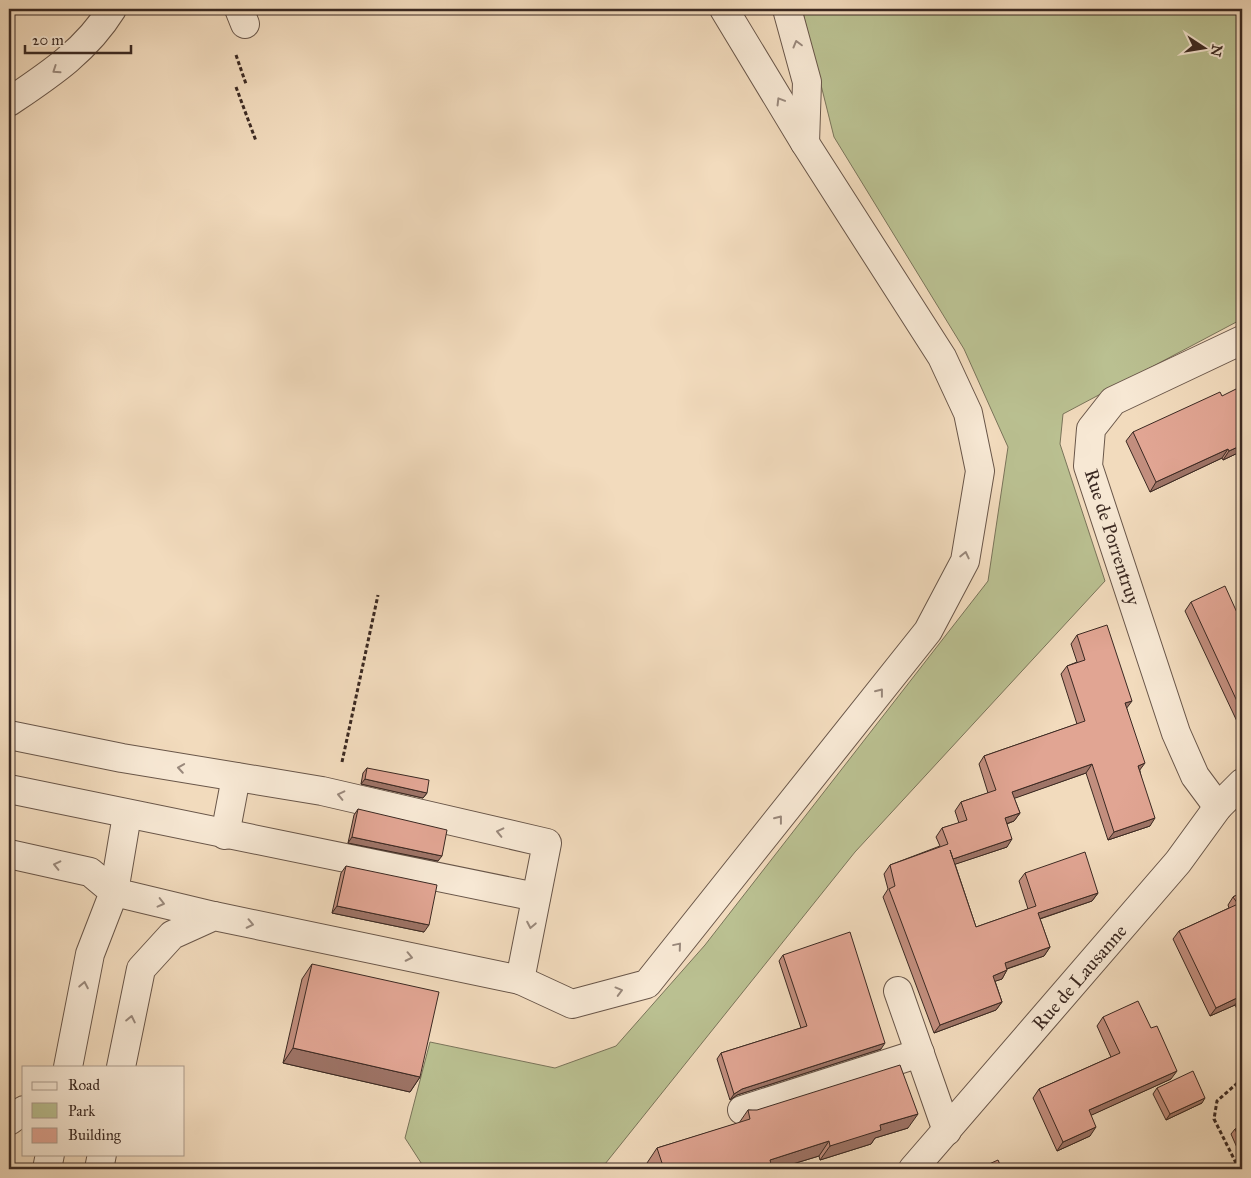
<svg xmlns="http://www.w3.org/2000/svg" width="1251" height="1178" font-family="'IM FELL Great Primer',serif">
  <style>
    .green { fill: #bac091; stroke: #7a745a }
    .lines { fill: none; stroke-linecap: round; stroke-linejoin: round }
    .minor-casing { stroke: #695649; stroke-width: 30 }
    .path { stroke: #3b2922; stroke-width: 3; stroke-dasharray: 4 2.5; stroke-linecap: butt }
    .minor { stroke: #f7e8d4; stroke-width: 28 }
    .wall { fill: #c28e7e; stroke: #3b2922 }
    .shaded-wall { fill: #9e7467; stroke: #3b2922 }
    .building { fill: #e1a593; stroke: #3b2922 }
    .oneway { stroke: #99887b }
    .labels { text-anchor: middle; stroke-width: 4; stroke-linejoin: round; paint-order: stroke }
    .street-label { font-size: 19px; fill: #3b2922; stroke: #f7e8d4 }
  </style>
  <rect width="100%" height="100%" fill="#f2dbbd"/>
  <filter id="stains"><feTurbulence type="fractalNoise" baseFrequency=".004" numOctaves="4"/><feColorMatrix values="0 0 0 0 .2 0 0 0 0 .09 0 0 0 0 .02 0 0 0 .5 -.17"/></filter>
  <radialGradient id="worn" r=".72"><stop offset=".6" stop-color="#630" stop-opacity="0"/><stop offset="1" stop-color="#630" stop-opacity=".3"/></radialGradient>
  <polygon class="green" points="802,9 1242,9 1242,319 1063,414 1060,444 1105,581 855,852 601,1169 425,1169 405,1138 430,1042 555,1068 616,1046 705,945 988,581 1008,447 964,349 834,137"/>
  <g class="lines">
    <g class="minor-casing">
      <g id="minor">
        <polyline points="239,9 245,24"/>
        <polyline points="787,9 807,82 805,143"/>
        <path d="M9 102C49 75 86 51 112 9"/>
        <polyline points="9,735 122,758 322,791 547,843 520,980 572,1004 647,984 928,631 965,561 980,471 968,413 942,357 805,143 724,9"/>
        <polyline points="9,789 536,897"/>
        <polyline points="1218,807 1195,776 1176,733 1088,466 1091,429 1113,401 1242,340"/>
        <polyline points="127,815 114,892 214,916"/>
        <polyline points="225,835 236,777"/>
        <polyline points="9,854 90,872 114,892 90,954 68,1067"/>
        <polyline points="898,991 947,1131"/>
        <polyline points="121,1067 141,969 172,935 214,916 520,980"/>
        <polyline points="742,1110 920,1053"/>
        <polyline points="9,1121 24,1110"/>
        <polyline points="47,1169 50,1154"/>
        <polyline points="99,1169 102,1154"/>
        <polyline points="913,1169 1178,862 1218,807 1242,783"/>
      </g>
    </g>
    <g class="path">
      <polyline points="236,55 246,84"/>
      <polyline points="236,87 256,141"/>
      <polyline points="342,762 378,595"/>
      <polyline points="1239,1169 1214,1119 1217,1101 1242,1079"/>
    </g>
    <use href="#minor" class="minor"/>
  </g>
  <g class="wall">
    <polygon points="1133,432 1242,451 1223,460 1222,458 1150,492 1126,441"/>
    <polygon points="1191,602 1239,617 1242,615 1242,732 1185,611"/>
    <polygon points="1077,635 1127,709 1140,771 1150,826 1108,840 1086,773 1014,798 1020,813 1014,821 1007,824 1007,847 955,864 976,927 1028,909 1019,881 1025,873 1098,893 1092,901 1040,919 1050,947 1044,956 1007,969 1002,979 995,981 1002,1002 996,1010 934,1033 883,897 888,889 884,874 890,865 940,846 936,837 942,828 959,823 955,811 961,802 988,793 979,764 984,756 1077,724 1061,674 1067,666 1077,662 1071,644"/>
    <polygon points="367,768 427,793 423,798 361,784 363,773"/>
    <polygon points="358,809 438,861 348,843 354,815"/>
    <polygon points="346,866 424,932 332,913 341,873"/>
    <polygon points="1242,892 1242,1019 1235,1005 1210,1016 1173,939 1179,931 1229,908 1228,905 1233,897"/>
    <polygon points="783,955 881,1049 737,1095 730,1100 717,1059 721,1053 801,1028 779,961"/>
    <polygon points="312,964 420,1077 410,1092 283,1063 302,979"/>
    <polygon points="1103,1017 1171,1079 1091,1115 1090,1136 1057,1151 1033,1098 1039,1089 1111,1057 1097,1026"/>
    <polygon points="1157,1088 1202,1103 1166,1120 1153,1094"/>
    <polygon points="748,1110 908,1128 875,1138 871,1144 820,1160 819,1156 776,1169 649,1169 647,1163 657,1148 739,1123"/>
    <polygon points="1242,1126 1242,1159 1231,1134 1235,1129"/>
  </g>
  <g class="shaded-wall">
    <polygon points="1242,445 1242,451 1223,460 1229,451"/>
    <polygon points="1228,449 1222,458 1150,492 1156,482"/>
    <polygon points="1132,701 1126,709 1125,703"/>
    <polygon points="1145,763 1139,771 1138,766"/>
    <polygon points="1092,764 1086,773 1007,801 1012,792"/>
    <polygon points="365,779 427,793 423,798 361,784"/>
    <polygon points="1020,813 1014,821 1000,826 1005,818"/>
    <polygon points="1155,818 1150,826 1108,840 1114,832"/>
    <polygon points="352,837 442,856 438,861 348,843"/>
    <polygon points="1012,839 1007,847 947,867 953,859"/>
    <polygon points="1098,893 1092,901 1033,921 1038,913"/>
    <polygon points="337,906 429,925 424,932 332,913"/>
    <polygon points="1050,947 1044,956 1000,971 1005,963"/>
    <polygon points="1007,970 1002,979 987,984 993,976"/>
    <polygon points="1241,996 1235,1005 1210,1016 1216,1008"/>
    <polygon points="1002,1002 996,1010 934,1033 940,1025"/>
    <polygon points="885,1043 881,1049 737,1095 730,1100 734,1094 742,1089"/>
    <polygon points="293,1048 420,1077 410,1092 283,1063"/>
    <polygon points="1177,1071 1171,1079 1083,1119 1089,1110"/>
    <polygon points="1205,1098 1202,1103 1166,1120 1170,1114"/>
    <polygon points="918,1114 908,1128 875,1138 871,1144 820,1160 830,1146 880,1125"/>
    <polygon points="1096,1127 1090,1136 1057,1151 1063,1142"/>
    <polygon points="829,1141 819,1156 776,1169 754,1169 770,1160"/>
  </g>
  <g class="building">
    <polygon points="1242,386 1242,445 1229,451 1228,449 1156,482 1133,432 1220,392 1222,396"/>
    <polygon points="1225,586 1239,617 1242,615 1242,712 1191,602"/>
    <polygon points="1107,625 1132,701 1125,703 1145,763 1138,766 1155,818 1114,832 1092,764 1012,792 1020,813 1005,818 1012,839 953,859 950,850 976,927 1036,906 1025,873 1085,852 1098,893 1038,913 1050,947 1005,963 1007,970 993,976 1002,1002 940,1025 889,889 895,886 890,865 948,844 942,828 967,820 961,802 996,790 984,756 1085,721 1067,666 1085,660 1077,635"/>
    <polygon points="367,768 429,780 427,793 365,779"/>
    <polygon points="358,809 447,830 442,856 352,837"/>
    <polygon points="346,866 437,885 429,925 337,906"/>
    <polygon points="1242,892 1242,998 1241,996 1216,1008 1179,931 1238,904 1233,897"/>
    <polygon points="850,932 885,1043 742,1089 734,1094 721,1053 807,1026 783,955"/>
    <polygon points="312,964 439,992 420,1077 293,1048"/>
    <polygon points="1138,1001 1151,1028 1157,1026 1177,1071 1089,1110 1096,1127 1063,1142 1039,1089 1120,1053 1103,1017"/>
    <polygon points="900,1065 918,1114 880,1125 881,1130 830,1146 829,1141 770,1160 771,1164 754,1169 664,1169 657,1148 750,1119 748,1110 757,1110"/>
    <polygon points="1193,1071 1205,1098 1170,1114 1157,1088"/>
    <polygon points="1242,1126 1242,1146 1235,1129"/>
    <polygon points="998,1160 1002,1169 978,1169"/>
  </g>
  <defs><path id="oneway-chevron" d="M-2-3.5L2.5 0L-2 3.5" fill="none" stroke-width="1.6" stroke-linecap="round" stroke-linejoin="round" transform="scale(1.25)"/></defs>
  <g class="oneway">
    <use href="#oneway-chevron" transform="translate(797 44) rotate(-105)"/>
    <use href="#oneway-chevron" transform="translate(56 70) rotate(146)"/>
    <use href="#oneway-chevron" transform="translate(780 101) rotate(-121)"/>
    <use href="#oneway-chevron" transform="translate(965 555) rotate(-77)"/>
    <use href="#oneway-chevron" transform="translate(880 692) rotate(-52)"/>
    <use href="#oneway-chevron" transform="translate(181 768) rotate(-171)"/>
    <use href="#oneway-chevron" transform="translate(341 795) rotate(-167)"/>
    <use href="#oneway-chevron" transform="translate(779 819) rotate(-52)"/>
    <use href="#oneway-chevron" transform="translate(500 832) rotate(-167)"/>
    <use href="#oneway-chevron" transform="translate(57 865) rotate(-167)"/>
    <use href="#oneway-chevron" transform="translate(161 903) rotate(14)"/>
    <use href="#oneway-chevron" transform="translate(250 924) rotate(12)"/>
    <use href="#oneway-chevron" transform="translate(531 925) rotate(101)"/>
    <use href="#oneway-chevron" transform="translate(678 946) rotate(-50)"/>
    <use href="#oneway-chevron" transform="translate(409 957) rotate(12)"/>
    <use href="#oneway-chevron" transform="translate(84 985) rotate(-79)"/>
    <use href="#oneway-chevron" transform="translate(619 991) rotate(-15)"/>
    <use href="#oneway-chevron" transform="translate(131 1019) rotate(-78)"/>
  </g>
  <g class="labels">
    <g class="street-label">
      <text transform="translate(1113 537) rotate(72)" y="7">Rue de Porrentruy</text>
      <text transform="translate(1079 977) rotate(-49)" y="7">Rue de Lausanne</text>
    </g>
  </g>
  <rect width="1251" height="1178" fill="none" stroke="#f2dbbd" stroke-width="30"/>
  <rect x="10" y="10" width="1231" height="1158" fill="none" stroke="#3b2922" stroke-width="2.5"/>
  <rect x="15" y="15" width="1221" height="1148" fill="none" stroke="#3b2922"/>
  <rect x="22" y="1066" width="162" height="90" fill="#f7e8d4" stroke="#ac9c8d"/>
  <rect x="32" y="1082" width="25" height="8" fill="#f7e8d4" stroke="#ac9c8d"/>
  <text x="68" y="1090" font-size="15" fill="#3b2922">Road</text>
  <rect x="32" y="1103" width="25" height="15" fill="#bac091" stroke="#ac9c8d"/>
  <text x="68" y="1116" font-size="15" fill="#3b2922">Park</text>
  <rect x="32" y="1128" width="25" height="15" fill="#e1a593" stroke="#ac9c8d"/>
  <text x="68" y="1140" font-size="15" fill="#3b2922">Building</text>
  <g transform="translate(1204 48) rotate(102)" stroke="#f7e8d4" stroke-width="4" paint-order="stroke">
  <path d="M0-4L9 19L0 12L-9 19Z" fill="#3b2922"/>
  <text y="-8" font-size="14" font-weight="bold" text-anchor="middle" fill="#3b2922">N</text>
  </g>
  <path d="M25 45v8h106v-8" fill="none" stroke="#3b2922" stroke-width="2.5"/>
  <text x="32" y="45" font-size="15" fill="#3b2922" stroke="#f7e8d4" stroke-width="4" paint-order="stroke">20 m</text>
  <rect width="100%" height="100%" filter="url(#stains)"/>
  <rect width="100%" height="100%" fill="url(#worn)"/>
</svg>
